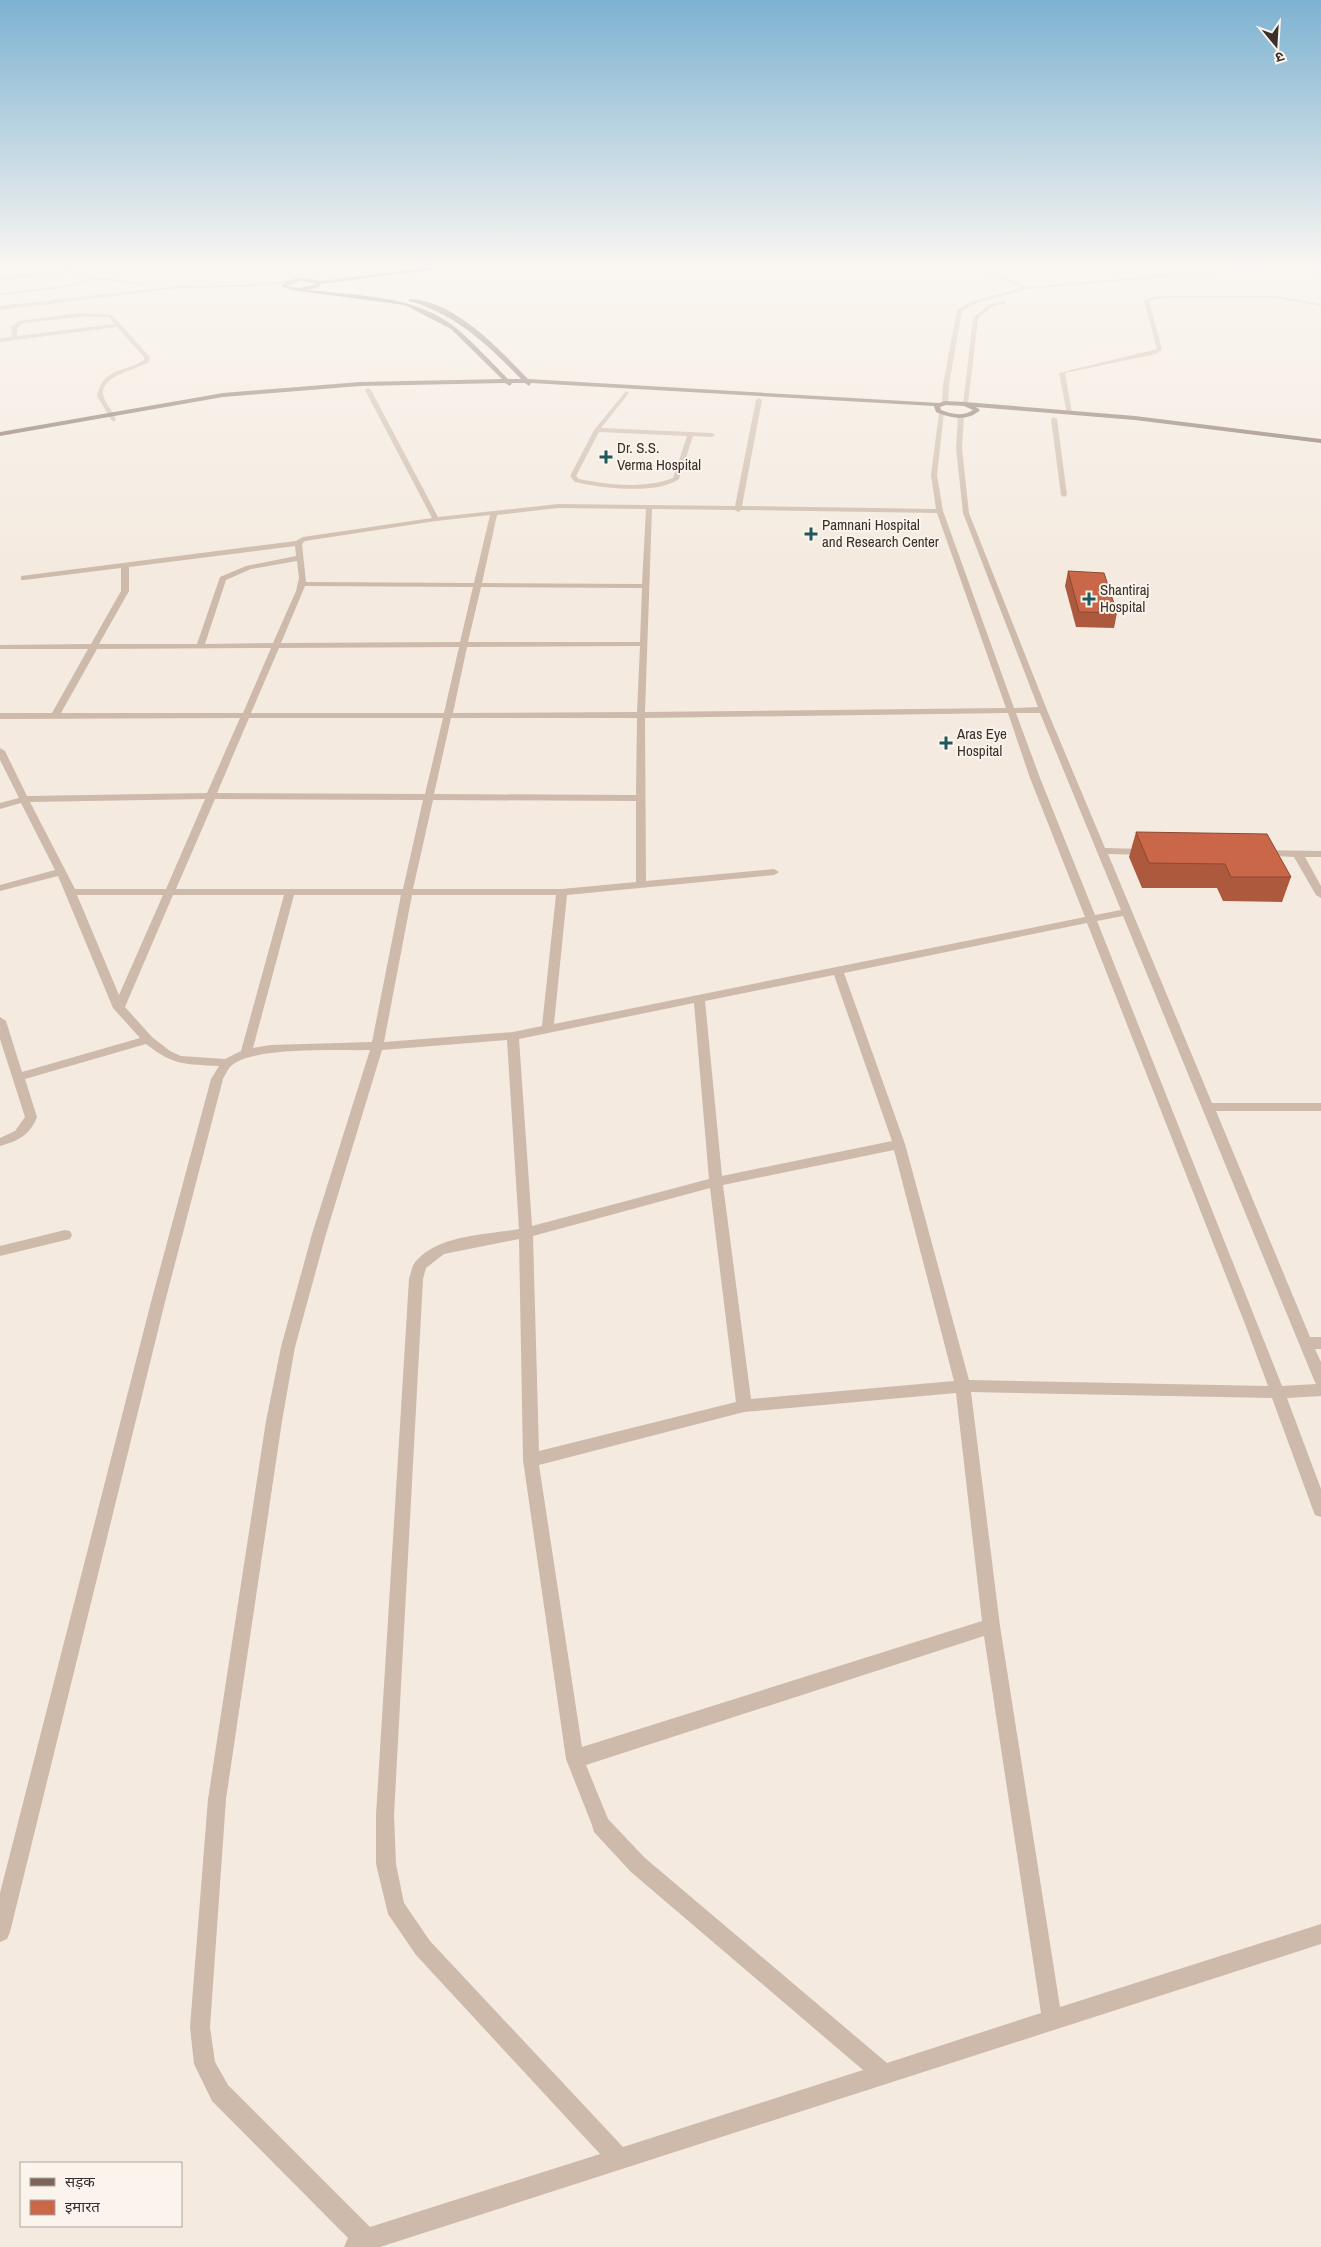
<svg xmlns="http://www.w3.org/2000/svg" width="1321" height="2247" font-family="'Archivo Narrow','Noto Sans Devanagari',sans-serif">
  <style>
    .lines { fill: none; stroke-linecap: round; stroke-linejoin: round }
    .lane { fill: #cdbaaa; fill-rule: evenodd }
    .street { fill: #cdbaaa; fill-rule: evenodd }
    .primary { fill: #7c665b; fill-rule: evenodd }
    .wall { fill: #ad593e }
    .building { fill: #c96748; stroke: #8d4832 }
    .poi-dot { fill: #1e595d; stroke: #fbf4ec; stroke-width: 2 }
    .labels { text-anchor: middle; stroke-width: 4; stroke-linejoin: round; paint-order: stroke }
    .far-poi-label { font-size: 15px; fill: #3a2f2a; stroke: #fbf4ec; text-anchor: start }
  </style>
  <rect width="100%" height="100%" fill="#f4eadf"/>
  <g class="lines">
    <g class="lane">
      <polygon points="107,263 113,263 79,275 75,274"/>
      <path d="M79 313 112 315 150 357 149 362C137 370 96 376 104 398 107 406 115 413 116 421H112L97 396C103 367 124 373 144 360V357L117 327 0 342V338L12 337 11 327 19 321ZM79 317H109L114 324 17 336V328L22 323Z"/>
    </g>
    <g class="street">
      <polygon points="56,263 61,263 92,276 150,284 148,285 96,280 63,288 0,295 0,293 63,286 92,279 72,272 0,280 0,278 67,270"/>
      <polygon points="966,263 972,263 1028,287 1303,263 1308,263 1310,267 1321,273 1321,276 1306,269 1305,265 1027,289 974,304 962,311 949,385 948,403 945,405 942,403 943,385 957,310 970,302 1022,288"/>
      <polygon points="292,280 294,282 243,287 178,288 0,310 0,306 178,286 243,285"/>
      <polygon points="1162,296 1276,296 1321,304 1321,306 1276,298 1162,298 1149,301 1162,350 1156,354 1065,373 1072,413 1067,414 1059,373 1157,349 1144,302 1145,299"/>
      <polygon points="1005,301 1007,303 992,307 978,318 968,404 963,405 973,318 988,305"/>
      <path d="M368 388 371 390 438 517 558 504 735 506 756 400 759 398 762 400 742 506 936 509 931 475 939 413 944 412 937 475 943 511 1014 708 1038 707 963 513 956 448 958 416 961 414 964 416 962 448 969 513 1047 710 1105 848 1146 849 1151 852 1146 855 1108 854 1212 1103H1321V1111H1216L1310 1337H1321V1349H1315L1321 1362V1396L1287 1398 1321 1489V1517L1315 1515 1313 1510 1272 1398 971 1392 1000 1626 1060 2007 1321 1924V1944L380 2247H344L348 2238 212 2101 194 2064 190 2027 208 1799 266 1421 281 1347 312 1234 370 1050C339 1051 253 1046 231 1066 228 1069 225 1075 223 1079L165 1302 10 1932 7 1939 0 1942V1893L151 1302 211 1079 219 1066C185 1064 174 1066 146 1044L25 1079 37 1117C30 1135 18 1141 0 1146V1138L15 1131 25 1117 0 1039V1017L6 1021 22 1072 140 1038 113 1008 58 876 0 891V885L55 870 21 803 0 809V803L19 798 0 760V748L5 751 27 796 207 793 240 718 0 719V713H52L88 649H0V645L91 644 121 591V568L24 580H21V576L296 541 303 537 432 518 365 390ZM558 508 646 509 642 584 482 583 497 515ZM652 509 735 510 738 512 741 510 937 513 1006 708 645 712ZM490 515 474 583 306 582 302 544 305 541 436 521ZM295 546 296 556 246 566 220 577 197 644H99L129 591V567ZM297 561 299 578 296 591 273 643 205 644 226 580 251 569ZM305 586 473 587 460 642 281 643ZM481 587 642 588 640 642H468ZM640 646 637 712 453 713 467 647ZM459 647 444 713H251L279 648ZM271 648 243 713H61L97 649ZM1008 713 1030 778 1085 917 554 1024 567 895 774 875 779 872 774 869 646 881 645 718ZM1016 713H1040L1121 910 1095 915 1040 778ZM249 718H443L425 794 217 793ZM451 718H637L636 795 434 794ZM205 799 166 889H75L30 802ZM215 799 423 800 403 889H176ZM433 800 636 801V882L562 889H413ZM77 895H163L119 995ZM173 895H284L241 1051 225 1059 181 1056 170 1051 152 1037 125 1007ZM294 895H401L372 1042 271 1045 253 1048ZM412 895H556L542 1026 513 1032 384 1042ZM1123 916 1314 1380 1316 1384 1282 1386 1097 921ZM1087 923 1245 1324 1268 1386 969 1380 905 1144 844 973ZM834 975 892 1141 722 1176 705 1001ZM694 1003 709 1179 532 1226 519 1039ZM507 1040 519 1229C486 1235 440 1234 416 1261 412 1265 411 1273 409 1279L376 1815V1864L388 1914 416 1955 600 2154 370 2227 228 2085 215 2062 210 2027 226 1799 282 1421 295 1347 326 1234 382 1050ZM894 1150 954 1381 751 1399 723 1185ZM710 1188 736 1402 539 1451 533 1236ZM519 1239 523 1460 566 1759 592 1825 594 1832 631 1872 863 2070 623 2147 430 1941 404 1903 396 1864 394 1815 423 1279 426 1268 444 1254ZM956 1393 982 1621 582 1747 539 1465 744 1412ZM984 1636 1041 2013 887 2063 645 1858 608 1819 586 1765Z"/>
      <path d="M626 391 629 393 601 428 712 433 715 435 712 437 693 436 679 479C657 495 600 488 575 482L570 476 594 430ZM599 432 687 436 673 478C645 489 609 485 579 479L576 476Z"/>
      <polygon points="1054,417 1057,419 1067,495 1064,497 1061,495 1051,419"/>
      <polygon points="1261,850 1321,851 1321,857 1305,857 1321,886 1321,898 1316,895 1294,857 1257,855 1256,853"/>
      <polygon points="65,1230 70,1231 72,1235 70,1239 0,1256 0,1246"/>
    </g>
    <path class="primary" d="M471 263H483L321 284 319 287 309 290C358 296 416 295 456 328 475 344 491 362 508 379H521C488 345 456 314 409 301V299C454 300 499 349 528 379L939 403 945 401 965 402 1135 416 1321 439V443L1135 420 976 407 980 410C968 422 950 418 936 412L934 406 531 383 529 386 525 383H512L510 386 505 383 360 386 223 397 0 436V432L223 393 360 382 502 379 451 329 405 305 291 290 281 286C291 276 307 277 320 281ZM301 281 316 284 300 288 286 286ZM946 405 964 406 973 410C963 417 951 414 941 410L940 407Z"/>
  </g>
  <g class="wall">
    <polygon points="1068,571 1117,613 1114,628 1076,627 1065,586"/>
    <polygon points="1136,832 1291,877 1282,902 1223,901 1217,888 1142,888 1129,857"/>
  </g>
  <g class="building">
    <polygon points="1068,571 1104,573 1117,613 1079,612"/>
    <polygon points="1136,832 1267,834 1291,877 1231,877 1225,864 1149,863"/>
  </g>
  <linearGradient id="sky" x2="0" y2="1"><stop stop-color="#7db2d2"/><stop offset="0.46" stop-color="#faf6f1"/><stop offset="1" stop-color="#faf6f1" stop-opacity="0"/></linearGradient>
  <rect width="1321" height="577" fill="url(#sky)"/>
  <g class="poi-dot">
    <path d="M603.5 449.5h5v5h5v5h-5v5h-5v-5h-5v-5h5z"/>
    <path d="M808.5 526.5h5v5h5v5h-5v5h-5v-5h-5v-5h5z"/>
    <path d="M1086.5 591.5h5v5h5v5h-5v5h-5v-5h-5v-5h5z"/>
    <path d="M943.5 735.5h5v5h5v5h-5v5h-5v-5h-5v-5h5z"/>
  </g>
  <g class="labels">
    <g class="far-poi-label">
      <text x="617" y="453">Dr. S.S.<tspan x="617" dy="17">Verma Hospital</tspan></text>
      <text x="822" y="530">Pamnani Hospital<tspan x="822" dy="17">and Research Center</tspan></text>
      <text x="1100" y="595">Shantiraj<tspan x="1100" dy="17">Hospital</tspan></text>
      <text x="957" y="739">Aras Eye<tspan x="957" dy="17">Hospital</tspan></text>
    </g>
  </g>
  <rect x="20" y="2162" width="162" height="65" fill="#fbf4ec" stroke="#aea59e"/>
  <rect x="30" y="2178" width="25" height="8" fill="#7c665b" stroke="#aea59e"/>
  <text x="65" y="2187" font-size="15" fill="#3a2f2a">सड़क</text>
  <rect x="30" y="2200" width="25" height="15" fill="#c96748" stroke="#aea59e"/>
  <text x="65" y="2212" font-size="15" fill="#3a2f2a">इमारत</text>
  <g transform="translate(1276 45) rotate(162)" stroke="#fbf4ec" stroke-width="4" paint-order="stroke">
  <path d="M0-4L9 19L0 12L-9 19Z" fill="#3a2f2a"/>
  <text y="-8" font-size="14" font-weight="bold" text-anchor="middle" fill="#3a2f2a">उ</text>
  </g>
</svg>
